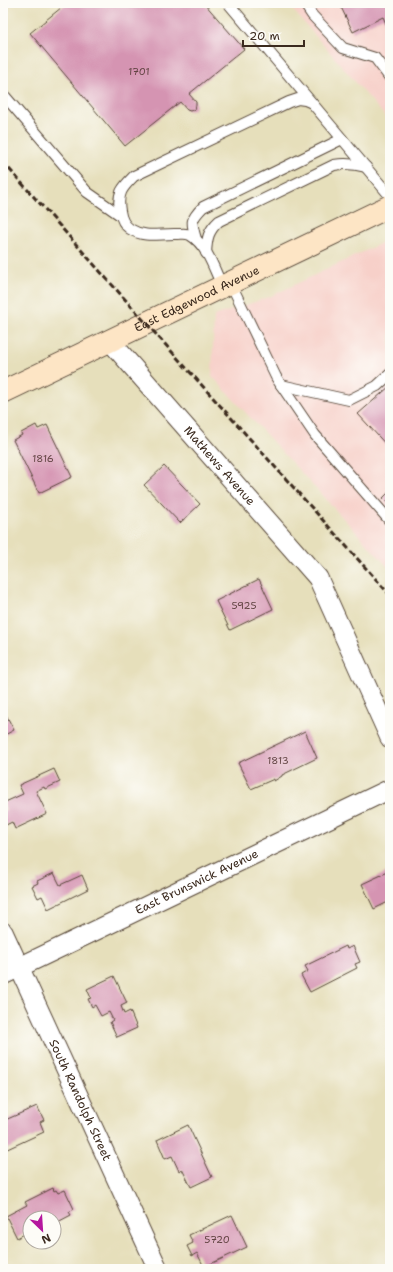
<svg xmlns="http://www.w3.org/2000/svg" width="393" height="1272" font-family="'Shantell Sans',sans-serif">
  <style>
    .built { fill: #f7d0c9 }
    .building { fill: #d594b2 }
    .lines { fill: none; stroke-linecap: round; stroke-linejoin: round }
    .lane-casing { stroke: #554536; stroke-width: 12 }
    .street-casing { stroke: #554536; stroke-width: 21 }
    .secondary-casing { stroke: #554536; stroke-width: 24 }
    .lane { stroke: #fff; stroke-width: 10 }
    .street { stroke: #fff; stroke-width: 19 }
    .secondary { stroke: #fde5c5; stroke-width: 22 }
    .rail { stroke: #3b2a1e; stroke-width: 3; stroke-dasharray: 6 3; stroke-linecap: butt }
    .labels { text-anchor: middle; stroke-width: 3; stroke-linejoin: round; paint-order: stroke }
    .number-label { font-size: 10px; fill: #624443 }
    .street-label { font-size: 12px; fill: #3b2a1e; stroke: #fdfcf7 }
  </style>
  <rect width="100%" height="100%" fill="#fdfcf7"/>
  <filter id="ink" filterUnits="userSpaceOnUse"><feTurbulence type="fractalNoise" baseFrequency=".025" numOctaves="2"/><feDisplacementMap in="SourceGraphic" scale="8" xChannelSelector="R" yChannelSelector="G"/><feConvolveMatrix kernelMatrix="1 2 1 2 8 2 1 2 1" color-interpolation-filters="sRGB"/></filter>
  <filter id="wash" filterUnits="userSpaceOnUse"><feTurbulence type="fractalNoise" baseFrequency=".012" numOctaves="4" result="noise"/><feDisplacementMap in="SourceGraphic" scale="16" xChannelSelector="R" yChannelSelector="G"/><feGaussianBlur stdDeviation="0.9" result="paint"/><feColorMatrix in="noise" values="0 0 0 0 0 0 0 0 0 0 0 0 0 0 0 0 0 1.4 0 .05"/><feComposite in="paint" operator="in"/></filter>
  <g filter="url(#wash)">
    <rect width="100%" height="100%" fill="#e6dfbb"/>
    <g class="built">
      <polygon points="287,3 390,3 390,122"/>
      <polygon points="390,239 390,569 212,376 214,316 269,297"/>
    </g>
    <g id="blocks">
      <g class="building">
        <polygon points="67,3 204,3 244,49 189,94 196,102 196,105 195,109 190,111 187,110 180,102 125,146 30,33"/>
        <polygon points="339,3 390,3 390,30 389,30 383,17 353,32"/>
        <polygon points="390,386 390,449 358,414"/>
        <polygon points="36,425 38,429 47,425 72,477 39,493 13,440 22,435 21,433"/>
        <polygon points="164,466 200,504 180,523 144,485"/>
        <polygon points="390,491 390,506 383,498"/>
        <polygon points="259,579 273,609 230,630 216,601"/>
        <polygon points="3,709 14,730 3,736"/>
        <polygon points="305,731 317,758 282,775 282,776 274,781 274,779 251,789 238,763"/>
        <polygon points="54,769 60,782 45,789 44,787 36,791 47,814 15,829 12,822 6,825 3,819 3,811 6,810 3,803 23,794 19,785"/>
        <polygon points="390,871 390,901 374,909 362,884"/>
        <polygon points="54,873 60,885 82,875 88,889 48,909 42,896 38,898 32,886 38,883 37,881"/>
        <polygon points="346,946 347,949 353,946 360,962 355,964 357,968 310,992 301,975 308,971 305,966"/>
        <polygon points="114,976 127,1003 121,1006 124,1014 130,1011 137,1028 117,1037 110,1022 113,1020 109,1012 101,1016 95,1005 92,1007 88,999 91,998 87,989"/>
        <polygon points="37,1106 44,1120 40,1122 44,1132 3,1151 3,1121"/>
        <polygon points="188,1125 212,1177 191,1187 182,1169 179,1171 172,1156 165,1159 157,1140"/>
        <polygon points="53,1188 54,1191 56,1190 58,1193 65,1190 74,1209 69,1212 71,1215 54,1224 54,1218 30,1218 30,1231 17,1238 6,1216 27,1205 25,1202"/>
        <polygon points="232,1215 247,1247 204,1267 197,1253 192,1256 187,1246 193,1243 189,1235"/>
      </g>
    </g>
  </g>
  <g filter="url(#ink)">
    <use href="#blocks" fill-opacity="0" stroke="#554536" stroke-width="1"/>
    <g class="lines">
      <g class="lane-casing">
        <g id="lane">
          <polyline points="228,3 312,103"/>
          <polyline points="304,3 312,15 343,48 375,58 390,78"/>
          <polyline points="3,94 87,192 120,215"/>
          <path d="M196 239C191 222 190 220 203 207L342 139"/>
          <path d="M206 253C207 238 208 231 219 221L334 165C346 163 355 164 366 167"/>
          <polyline points="230,282 276,377 281,385 315,435 390,521"/>
          <path d="M222 286C214 269 207 245 190 235 186 233 182 234 178 234 160 233 146 239 130 229 124 225 121 218 120 211 117 193 122 188 134 176L289 102 298 99 305 100 312 103 390 196"/>
          <polyline points="281,385 349,400 377,386 390,374"/>
        </g>
      </g>
      <g class="street-casing">
        <g id="street">
          <path id="s1" d="M110 341 318 578 390 738"/>
          <path id="s2" d="M3 932 158 1269"/>
          <path id="s3" d="M3 975 390 789"/>
        </g>
      </g>
      <g class="secondary-casing">
        <g id="secondary">
          <path id="s4" d="M3 392 390 206"/>
        </g>
      </g>
      <use href="#lane" class="lane"/>
      <use href="#street" class="street"/>
      <use href="#secondary" class="secondary"/>
      <polyline class="rail" points="3,162 146,323 390,595"/>
    </g>
  </g>
  <g class="labels">
    <g class="number-label">
      <text x="139" y="75">1701</text>
      <text x="43" y="462">1816</text>
      <text x="244" y="609">5925</text>
      <text x="278" y="764">1813</text>
      <text x="217" y="1243">5720</text>
    </g>
    <g class="street-label">
      <text dy="4" stroke="none"><textPath href="#s4" startOffset="215">East Edgewood Avenue</textPath></text>
      <text dy="4" stroke="none"><textPath href="#s1" startOffset="166">Mathews Avenue</textPath></text>
      <text dy="4" stroke="none"><textPath href="#s3" startOffset="215">East Brunswick Avenue</textPath></text>
      <text dy="4" stroke="none"><textPath href="#s2" startOffset="185">South Randolph Street</textPath></text>
    </g>
  </g>
  <rect width="393" height="1272" fill="none" stroke="#fdfcf7" stroke-width="16"/>
  <g transform="translate(42 1230) rotate(155)"><circle r="19" fill="#fdfcf7" stroke="#afa8a0"/>
  <path d="M0-3L7 15L0 10L-7 15Z" fill="#b5179e"/>
  <text y="-6" font-size="11" font-weight="bold" text-anchor="middle" fill="#3b2a1e">N</text>
  </g>
  <path d="M243 40v6h61v-6" fill="none" stroke="#3b2a1e" stroke-width="2"/>
  <text x="249" y="40" font-size="12" fill="#3b2a1e" stroke="#fdfcf7" stroke-width="3" paint-order="stroke">20 m</text>
</svg>
